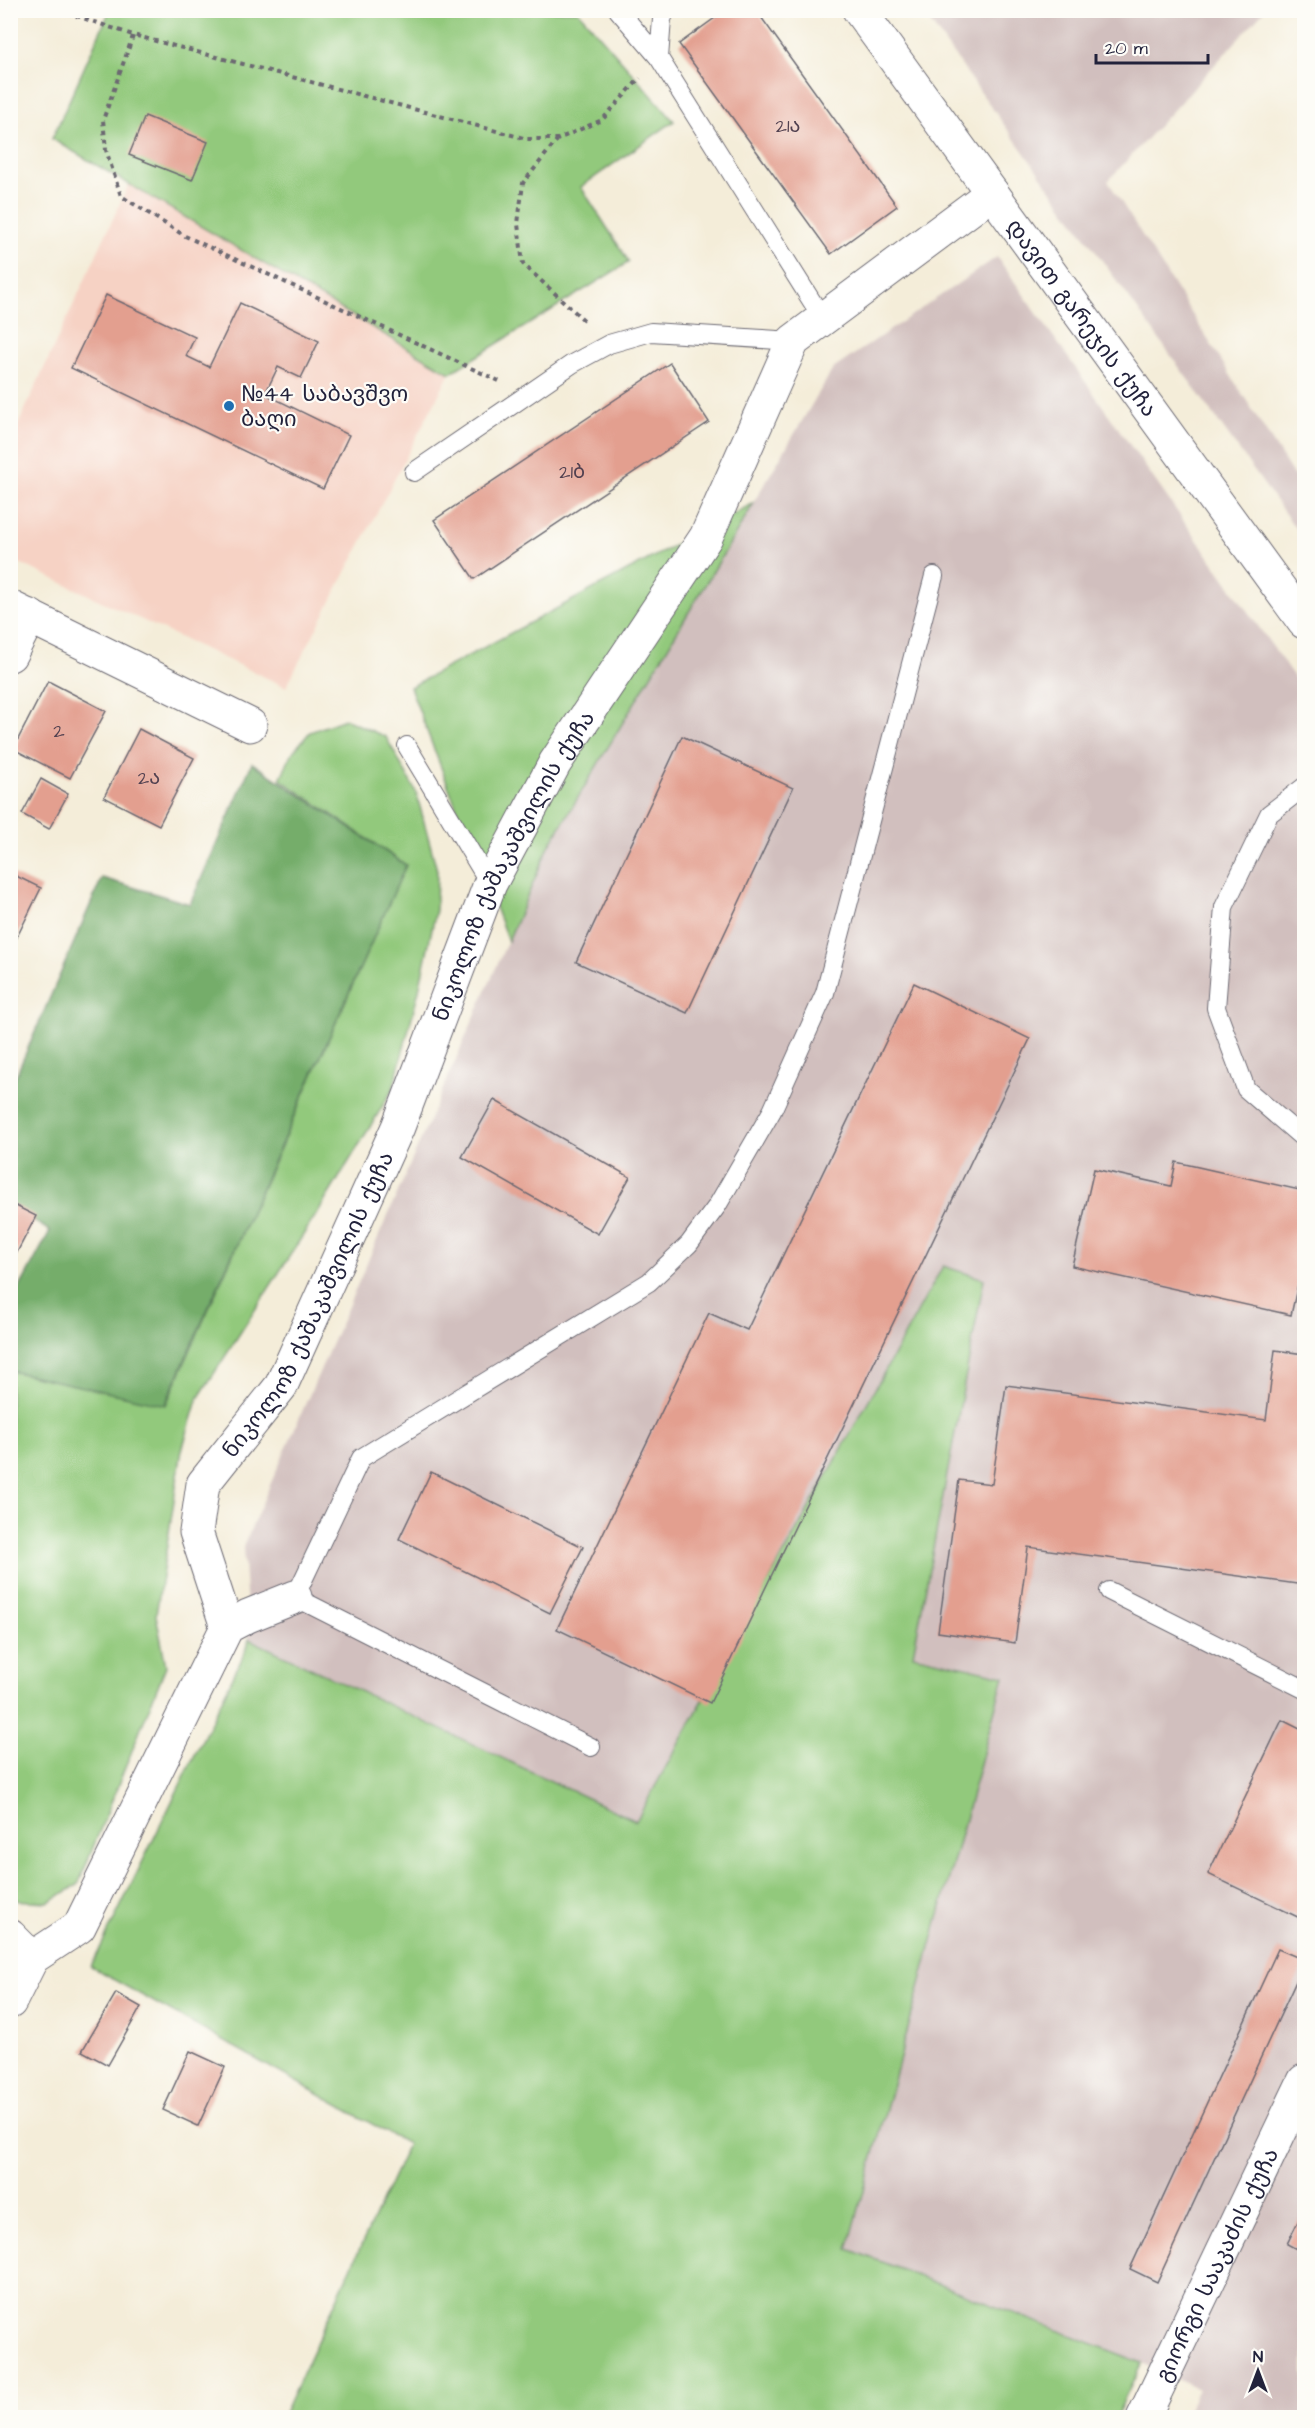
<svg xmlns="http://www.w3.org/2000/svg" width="1315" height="2428" font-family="'Architects Daughter','Noto Sans Georgian',sans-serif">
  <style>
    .built { fill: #f6d2c4 }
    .industrial { fill: #d1bfbe }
    .green { fill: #92c97b; stroke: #5a765b; stroke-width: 1.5 }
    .forest { fill: #75ad6b; stroke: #4c6853; stroke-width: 1.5 }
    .building { fill: #e39f8f }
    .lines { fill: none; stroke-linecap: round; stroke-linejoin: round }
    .lane-casing { stroke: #6c6972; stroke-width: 20 }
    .street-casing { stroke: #6c6972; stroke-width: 35 }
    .secondary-casing { stroke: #6c6972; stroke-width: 35 }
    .path { stroke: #6c6972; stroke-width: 4; stroke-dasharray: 4.5 4.5; stroke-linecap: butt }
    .lane { stroke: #fff; stroke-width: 18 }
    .street { stroke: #fff; stroke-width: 33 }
    .secondary { stroke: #fff; stroke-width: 33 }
    .poi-dot { fill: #1f6fb2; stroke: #fdfcf7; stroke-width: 2 }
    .labels { text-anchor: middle; stroke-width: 4.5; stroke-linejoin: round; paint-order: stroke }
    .number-label { font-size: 20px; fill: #524150 }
    .street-label { font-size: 22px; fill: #22223b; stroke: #fdfcf7 }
    .poi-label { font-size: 22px; fill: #22223b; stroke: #fdfcf7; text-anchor: start }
  </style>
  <rect width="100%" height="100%" fill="#fdfcf7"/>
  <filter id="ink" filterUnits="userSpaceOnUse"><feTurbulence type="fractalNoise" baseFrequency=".0167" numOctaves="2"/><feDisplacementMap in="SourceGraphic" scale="12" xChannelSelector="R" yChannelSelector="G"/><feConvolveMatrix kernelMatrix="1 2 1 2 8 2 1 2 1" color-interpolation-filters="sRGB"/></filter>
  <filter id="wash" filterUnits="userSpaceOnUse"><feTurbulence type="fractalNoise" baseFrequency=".008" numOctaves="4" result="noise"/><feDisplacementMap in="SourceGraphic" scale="24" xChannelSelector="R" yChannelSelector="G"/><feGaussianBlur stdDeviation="1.35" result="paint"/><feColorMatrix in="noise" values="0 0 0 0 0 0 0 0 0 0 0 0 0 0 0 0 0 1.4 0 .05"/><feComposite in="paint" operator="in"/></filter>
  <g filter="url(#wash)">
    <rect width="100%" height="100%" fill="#f4edd9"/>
    <polygon class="built" points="129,184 450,373 286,687 11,559 11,440"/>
    <g class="industrial">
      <polygon points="922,11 1264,11 1108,181 1294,476 1304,469 1304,540"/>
      <polygon points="997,257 1304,691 1304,2417 1184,2417 1198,2389 1142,2363 848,2249 1004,1676 913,1656 984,1279 943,1266 636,1821 249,1639 243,1547 549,846 833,369"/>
    </g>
    <g class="green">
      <polygon points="110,10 578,11 674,121 581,187 629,262 450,373 52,139"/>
      <polygon points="754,503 549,846 508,941 410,687"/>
      <polygon points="345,719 386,737 416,792 437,870 436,910 419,990 393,1089 323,1204 197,1400 182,1450 156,1615 166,1666 78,1885 48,1902 11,1900 10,1371 166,1405 406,865 280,779 293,752 310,732"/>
      <polygon points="943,1266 984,1279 913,1655 1004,1676 848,2249 1142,2363 1116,2417 282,2417 408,2144 91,1967 247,1648 249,1639 636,1821"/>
    </g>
    <polygon class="forest" points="252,763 406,865 165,1405 11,1371 11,1304 50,1231 11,1207 11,1087 102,878 190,904"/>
    <g id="blocks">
      <g class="building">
        <polygon points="726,10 756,10 897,206 831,254 679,44"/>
        <polygon points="145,116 208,142 192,180 129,155"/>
        <polygon points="106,295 195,337 186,356 209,367 240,303 319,341 301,378 278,367 265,394 349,435 323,489 71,368"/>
        <polygon points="670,363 709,422 474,579 434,520"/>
        <polygon points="48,681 106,711 70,778 13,749"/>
        <polygon points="139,729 194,758 159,825 104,797"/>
        <polygon points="682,736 793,788 687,1013 576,962"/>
        <polygon points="41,779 68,794 49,829 22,814"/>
        <polygon points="10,873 41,888 15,941 10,938"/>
        <polygon points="914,983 1030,1039 710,1703 557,1629 709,1313 747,1330"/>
        <polygon points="494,1100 630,1177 598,1234 462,1157"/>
        <polygon points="1176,1162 1304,1191 1304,1257 1291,1315 1072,1266 1094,1169 1171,1186"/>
        <polygon points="10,1203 36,1216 13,1260 10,1259"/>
        <polygon points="1275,1350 1304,1354 1304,1585 1028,1547 1015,1643 938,1632 959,1480 992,1484 1006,1385 1266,1420"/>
        <polygon points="431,1472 583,1547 550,1613 399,1539"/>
        <polygon points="1282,1720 1304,1731 1304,1920 1208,1874"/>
        <polygon points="1278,1949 1304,1960 1304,1964 1157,2282 1130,2269"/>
        <polygon points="116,1993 141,2007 108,2065 82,2051"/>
        <polygon points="190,2051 225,2067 198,2126 163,2110"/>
        <polygon points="1304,2209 1304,2253 1287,2244"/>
      </g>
    </g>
  </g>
  <g filter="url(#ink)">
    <use href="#blocks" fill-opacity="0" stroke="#6c6972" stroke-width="1.5"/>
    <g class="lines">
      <g class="lane-casing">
        <g id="lane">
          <polyline points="618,10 659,58"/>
          <polyline points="666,10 662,19 659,58 823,319"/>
          <polyline points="414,472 572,364 609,344 651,332 793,341"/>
          <polyline points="407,746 490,884"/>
          <polyline points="1304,787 1269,814 1224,907 1216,1008 1246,1089 1304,1139"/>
          <polyline points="1109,1591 1304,1689"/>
          <polyline points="591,1747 295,1597 361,1458 649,1282 689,1244 717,1206 772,1111 825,993 934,576"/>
        </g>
      </g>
      <g class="street-casing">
        <g id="street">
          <polyline points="10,607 250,725"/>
          <polyline points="10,655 30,616"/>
          <path id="s1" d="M227 1627 196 1532 203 1484 281 1386 398 1127 490 884 555 763 706 537 793 341 992 193"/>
          <polyline points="10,1936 32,1958"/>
          <polyline points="10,2002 32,1958 79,1927 227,1627 248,1616 295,1597"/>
          <path id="s2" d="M1143 2418 1304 2081"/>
        </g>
      </g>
      <g class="secondary-casing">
        <g id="secondary">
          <path id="s3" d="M859 10 1304 622"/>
        </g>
      </g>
      <g class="path">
        <polyline points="59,10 133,35 527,139 558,139 602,120 640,78"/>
        <polyline points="133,36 103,120 106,150 121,196 185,236 499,381"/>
        <polyline points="558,139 523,183 518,224 523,264 587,323"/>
      </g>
      <use href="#lane" class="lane"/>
      <use href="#street" class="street"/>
      <use href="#secondary" class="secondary"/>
    </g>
  </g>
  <circle class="poi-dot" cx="229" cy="406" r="6"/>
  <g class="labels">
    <g class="number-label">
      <text x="788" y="132">21ა</text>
      <text x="572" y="478">21ბ</text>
      <text x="59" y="737">2</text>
      <text x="149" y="784">2ა</text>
    </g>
    <g class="street-label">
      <text dy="8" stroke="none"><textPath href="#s3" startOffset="380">დავით გარეჯის ქუჩა</textPath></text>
      <text dy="8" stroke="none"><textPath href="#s1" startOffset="844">ნიკოლოზ ქაშაკაშვილის ქუჩა</textPath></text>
      <text dy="8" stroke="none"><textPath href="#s1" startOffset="358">ნიკოლოზ ქაშაკაშვილის ქუჩა</textPath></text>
      <text dy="8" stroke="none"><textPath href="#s2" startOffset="170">გიორგი სააკაძის ქუჩა</textPath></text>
    </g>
    <g class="poi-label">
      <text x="241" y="401">№44 საბავშვო<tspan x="241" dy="25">ბაღი</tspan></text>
    </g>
  </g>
  <rect width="1315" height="2428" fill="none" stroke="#fdfcf7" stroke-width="36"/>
  <g transform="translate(1258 2371)" stroke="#fdfcf7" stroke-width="4.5" paint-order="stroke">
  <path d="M0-4.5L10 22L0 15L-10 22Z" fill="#22223b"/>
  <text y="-9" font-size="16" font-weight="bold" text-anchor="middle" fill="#22223b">N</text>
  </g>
  <path d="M1096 54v9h112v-9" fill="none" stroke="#22223b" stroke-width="3"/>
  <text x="1105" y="54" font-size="18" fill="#22223b" stroke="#fdfcf7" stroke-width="4.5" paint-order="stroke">20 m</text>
</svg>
